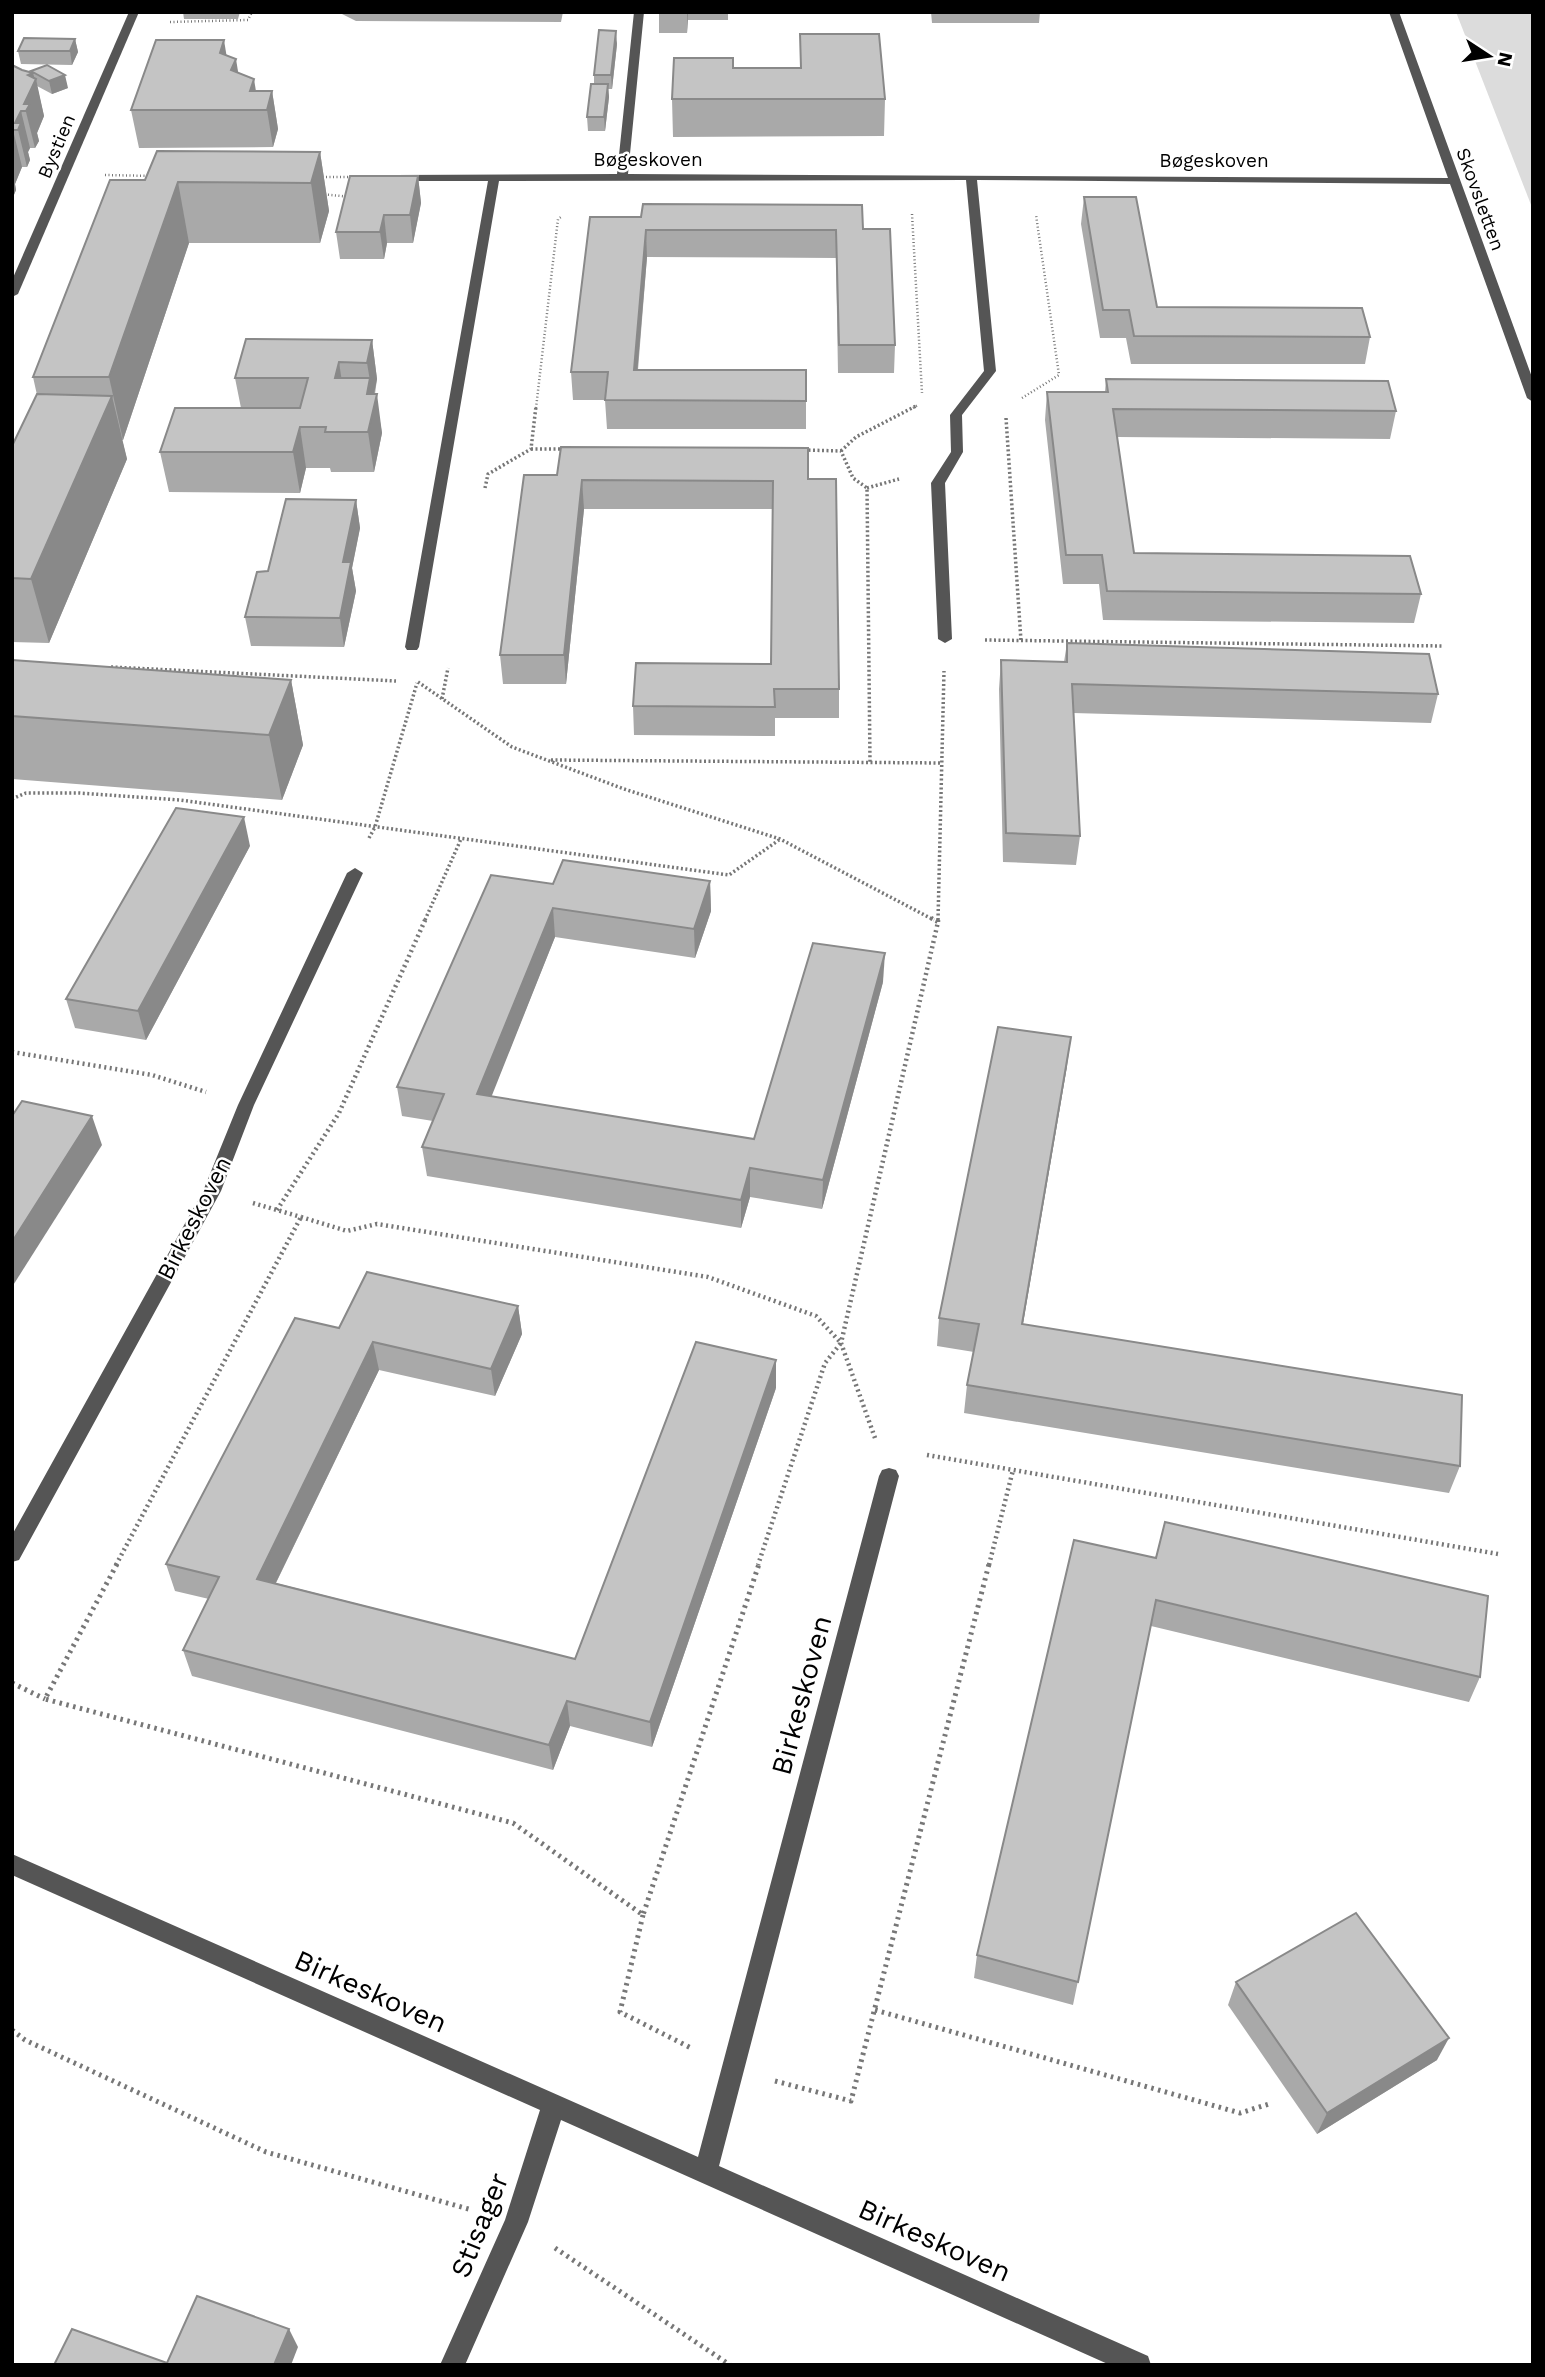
<svg xmlns="http://www.w3.org/2000/svg" width="1545" height="2377" font-family="'Work Sans',sans-serif">
  <style>
    .green { fill: #dcdcdc }
    .lines { fill: none; stroke-linecap: round; stroke-linejoin: round }
    .path-far3 { stroke: #777; stroke-width: 2.5; stroke-dasharray: 1 2.5; stroke-linecap: butt }
    .path-far2 { stroke: #777; stroke-width: 3.5; stroke-dasharray: 2 2.5; stroke-linecap: butt }
    .path-far1 { stroke: #777; stroke-width: 4.5; stroke-dasharray: 2 3.5; stroke-linecap: butt }
    .path { stroke: #777; stroke-width: 5; stroke-dasharray: 2.5 4.5; stroke-linecap: butt }
    .minor { fill: #555; fill-rule: evenodd }
    .wall { fill: #a9a9a9 }
    .shaded-wall { fill: #898989 }
    .building { fill: #c4c4c4; stroke: #898989; stroke-width: 2 }
    .labels { text-anchor: middle; stroke-width: 5; stroke-linejoin: round; paint-order: stroke }
    .far-street-label { font-size: 19px; fill: #000; stroke: #fff }
    .street-label { font-size: 23px; fill: #000; stroke: #fff }
    .near-street-label { font-size: 28px; fill: #000; stroke: #fff }
  </style>
  <rect width="100%" height="100%" fill="#fff"/>
  <polygon class="green" points="1456,12 1533,12 1533,210"/>
  <g class="lines">
    <g class="path-far3">
      <polyline points="170,22 248,20 252,12"/>
      <polyline points="105,175 153,176"/>
      <polyline points="319,177 356,177"/>
      <polyline points="321,194 351,197"/>
      <polyline points="912,214 922,393"/>
      <polyline points="1022,398 1059,375 1036,215"/>
      <polyline points="536,408 558,219 561,217"/>
      <polyline points="913,408 918,405"/>
    </g>
    <g class="path-far2">
      <polyline points="1006,418 1021,641"/>
      <polyline points="531,449 565,449"/>
      <polyline points="804,450 841,451 853,478 867,488 870,762"/>
      <polyline points="841,451 856,437 916,406"/>
      <polyline points="485,488 488,474 531,449 536,406"/>
      <polyline points="867,488 899,479"/>
      <polyline points="985,640 1443,646"/>
      <polyline points="111,667 396,681"/>
      <polyline points="418,682 512,747 624,789 780,839 934,920"/>
      <polyline points="442,699 448,668"/>
      <polyline points="551,760 942,763"/>
      <polyline points="12,799 26,793 79,793 180,800 729,875 779,840"/>
      <polyline points="369,838 375,827 417,683"/>
      <polyline points="425,920 461,839"/>
      <polyline points="938,920 944,671"/>
    </g>
    <g class="path-far1">
      <polyline points="938,922 938,918"/>
      <polyline points="12,1052 152,1075 206,1092"/>
      <polyline points="253,1203 301,1217"/>
      <polyline points="277,1210 339,1113 426,918"/>
      <polyline points="301,1217 347,1231 377,1224 708,1277 816,1316 841,1343 825,1363 758,1565"/>
      <polyline points="875,1438 841,1343 938,922 931,918"/>
      <polyline points="927,1455 1498,1554"/>
      <polyline points="116,1565 301,1217"/>
      <polyline points="989,1565 1013,1470"/>
    </g>
    <g class="path">
      <polyline points="117,1564 45,1699 513,1823 643,1915 759,1564"/>
      <polyline points="12,1683 45,1699"/>
      <polyline points="643,1915 620,2012 693,2049"/>
      <polyline points="875,2010 1240,2113 1272,2103"/>
      <polyline points="12,2030 25,2040 266,2152 472,2210"/>
      <polyline points="775,2081 851,2101 989,1564"/>
      <polyline points="555,2248 730,2365"/>
    </g>
    <g class="minor">
      <polygon points="129,12 139,12 18,294 12,297 12,280"/>
      <polygon points="634,12 644,12 628,174 1448,178 1389,12 1399,12 1533,380 1533,402 1527,398 1450,184 977,180 996,371 962,415 963,452 945,483 952,639 945,643 938,639 931,483 951,452 950,415 984,371 966,180 499,181 419,647 417,650 407,650 405,647 488,181 395,181 389,178 395,175 617,174"/>
      <polygon points="355,868 363,873 254,1105 221,1191 19,1560 12,1562 12,1535 203,1191 238,1105 347,873"/>
      <polygon points="889,1468 896,1470 899,1476 719,2166 1148,2356 1151,2365 1110,2365 561,2120 528,2222 465,2365 440,2365 505,2220 540,2110 12,1875 12,1854 698,2157 879,1476 882,1470"/>
    </g>
  </g>
  <g class="wall">
    <polygon points="183,12 240,12 238,19 184,19"/>
    <polygon points="338,12 563,12 561,22 356,21"/>
    <polygon points="659,12 728,12 728,20 688,20 687,33 659,33"/>
    <polygon points="931,12 1040,12 1039,23 932,23"/>
    <polygon points="800,34 885,99 884,136 673,137 672,99 733,68 800,68"/>
    <polygon points="75,39 78,52 72,65 21,64 18,51"/>
    <polygon points="617,44 612,89 608,89 609,97 605,131 588,131 587,117 594,84 594,75"/>
    <polygon points="227,55 238,73 256,91 272,91 278,129 273,147 139,148 131,110"/>
    <polygon points="12,64 22,70 32,72 31,71 68,88 52,94 37,86 44,116 37,133 39,141 35,148 30,148 28,152 30,160 27,167 22,167 15,184 16,190 13,197"/>
    <polygon points="320,152 329,211 320,243 189,243 123,440 122,440 127,459 49,643 12,642 12,446 37,395 33,377 145,180"/>
    <polygon points="418,176 421,203 413,243 387,243 384,259 340,259 336,232"/>
    <polygon points="1084,197 1157,307 1370,337 1365,364 1131,364 1126,338 1100,338 1081,224"/>
    <polygon points="641,217 863,229 895,345 894,373 838,373 836,258 647,257 638,370 806,370 806,429 607,429 605,400 573,400 571,372"/>
    <polygon points="372,340 377,379 375,394 382,433 374,472 331,472 330,468 306,468 300,493 169,492 160,452 241,408 235,378"/>
    <polygon points="1106,379 1396,411 1390,439 1117,437 1134,553 1421,594 1414,623 1103,620 1099,584 1063,584 1045,420 1047,392 1105,392"/>
    <polygon points="524,475 808,479 839,689 839,718 775,718 775,736 634,735 633,706 771,664 773,509 584,509 566,684 503,684 500,655"/>
    <polygon points="356,500 360,528 352,568 356,591 344,647 251,646 245,617 268,571"/>
    <polygon points="1067,643 1438,694 1431,723 1073,713 1080,836 1076,865 1003,862 999,689 1001,660 1064,662"/>
    <polygon points="12,660 291,680 303,745 282,800 12,779"/>
    <polygon points="250,846 146,1040 75,1028 66,999"/>
    <polygon points="710,881 711,911 695,958 555,937 491,1096 754,1139 883,982 822,1209 750,1197 741,1228 427,1176 422,1147 433,1121 402,1116 397,1087 553,884"/>
    <polygon points="1067,1066 1023,1324 1460,1466 1449,1493 964,1413 967,1385 974,1352 937,1346 939,1318"/>
    <polygon points="518,1306 522,1334 495,1396 379,1370 276,1583 575,1659 776,1388 652,1747 570,1726 553,1770 192,1676 183,1650 209,1599 175,1591 166,1564 339,1328"/>
    <polygon points="1074,1540 1480,1677 1469,1702 1151,1626 1073,2005 974,1978 977,1955"/>
    <polygon points="1236,1982 1437,2060 1317,2134 1228,2005"/>
  </g>
  <g class="shaded-wall">
    <polygon points="687,12 688,12 687,33"/>
    <polygon points="616,31 617,44 612,89 611,75"/>
    <polygon points="75,39 78,52 72,65 70,51"/>
    <polygon points="224,40 230,77 220,53"/>
    <polygon points="236,59 242,96 231,70"/>
    <polygon points="33,73 35,80 36,79 44,116 37,133 39,141 35,148 24,104 28,75"/>
    <polygon points="65,75 68,88 52,94 49,81"/>
    <polygon points="254,79 259,110 250,91"/>
    <polygon points="608,84 609,97 605,131 604,117"/>
    <polygon points="272,91 278,129 273,147 267,110"/>
    <polygon points="21,111 30,148 28,152 30,160 27,167 18,130 15,123"/>
    <polygon points="12,130 13,130 22,167 15,184 16,190 13,197"/>
    <polygon points="320,152 329,211 320,243 311,183"/>
    <polygon points="418,176 421,203 413,243 410,215"/>
    <polygon points="178,182 189,243 123,440 109,377"/>
    <polygon points="384,215 387,243 384,259 380,232"/>
    <polygon points="646,230 647,257 635,398 634,370"/>
    <polygon points="372,340 377,379 373,399 377,394 382,433 374,472 368,432 367,394 370,381 367,363"/>
    <polygon points="339,362 345,402 335,378"/>
    <polygon points="112,396 127,459 49,643 31,579"/>
    <polygon points="300,427 306,468 300,493 293,452"/>
    <polygon points="582,480 584,509 566,684 564,655"/>
    <polygon points="356,500 360,528 352,568 356,591 344,647 340,618 343,562"/>
    <polygon points="291,680 303,745 282,800 269,735"/>
    <polygon points="244,817 250,846 146,1040 138,1011"/>
    <polygon points="710,881 711,911 695,958 694,929"/>
    <polygon points="553,908 555,937 481,1123 477,1094"/>
    <polygon points="885,953 883,982 822,1209 823,1180"/>
    <polygon points="1071,1037 1067,1066 1018,1352 1022,1324"/>
    <polygon points="92,1116 102,1145 12,1287 12,1242"/>
    <polygon points="750,1168 750,1197 741,1228 741,1200"/>
    <polygon points="518,1306 522,1334 495,1396 491,1369"/>
    <polygon points="373,1342 379,1370 265,1605 257,1579"/>
    <polygon points="776,1360 776,1388 652,1747 650,1722"/>
    <polygon points="567,1701 570,1726 553,1770 549,1745"/>
    <polygon points="1449,2038 1437,2060 1317,2134 1327,2113"/>
    <polygon points="289,2329 298,2347 291,2365 274,2365"/>
  </g>
  <g class="building">
    <polygon points="599,30 616,31 611,75 594,75"/>
    <polygon points="800,34 879,34 885,99 672,99 674,58 733,58 733,68 801,68"/>
    <polygon points="24,38 75,39 70,51 18,51"/>
    <polygon points="156,40 224,40 220,53 236,59 231,70 254,79 250,91 272,91 267,110 131,110"/>
    <polygon points="12,65 22,70 33,73 28,75 36,79 24,104 30,104 26,111 21,111 15,123 21,123 18,130 12,130"/>
    <polygon points="47,65 65,75 49,81 31,71"/>
    <polygon points="591,84 608,84 604,117 587,117"/>
    <polygon points="157,151 320,152 311,183 178,182 109,377 33,377 110,180 145,180"/>
    <polygon points="350,176 418,176 410,215 384,215 380,232 336,232"/>
    <polygon points="1084,197 1136,197 1157,307 1362,308 1370,337 1134,336 1129,310 1103,310"/>
    <polygon points="643,204 862,205 863,229 890,229 895,345 839,345 836,230 646,230 634,370 806,370 806,401 605,400 608,372 571,372 590,217 641,217"/>
    <polygon points="246,339 372,340 367,363 339,362 335,378 370,378 367,394 377,394 368,432 325,432 326,427 300,427 293,452 160,452 175,408 300,408 308,378 235,378"/>
    <polygon points="1106,379 1388,381 1396,411 1113,409 1134,553 1410,556 1421,594 1107,591 1102,555 1066,555 1047,392 1108,392"/>
    <polygon points="37,394 112,396 31,579 12,578 12,446"/>
    <polygon points="561,447 808,448 808,479 836,479 839,689 774,689 775,707 633,706 636,663 771,664 773,481 582,480 564,655 500,655 524,475 557,475"/>
    <polygon points="286,499 356,500 343,562 351,562 340,618 245,617 257,572 268,571"/>
    <polygon points="1067,643 1429,654 1438,694 1072,684 1080,836 1006,833 1001,660 1067,662"/>
    <polygon points="12,660 291,680 269,735 12,716"/>
    <polygon points="176,808 244,817 138,1011 66,999"/>
    <polygon points="563,860 710,881 694,929 553,908 477,1094 754,1139 813,943 885,953 823,1180 750,1168 741,1200 422,1147 444,1094 397,1087 491,875 553,884"/>
    <polygon points="998,1027 1071,1037 1022,1324 1462,1395 1460,1466 967,1385 979,1324 939,1318"/>
    <polygon points="22,1101 92,1116 12,1242 12,1116"/>
    <polygon points="367,1272 518,1306 491,1369 373,1342 257,1579 575,1659 696,1342 776,1360 650,1722 567,1701 549,1745 183,1650 219,1577 166,1564 295,1318 339,1328"/>
    <polygon points="1165,1522 1488,1596 1480,1677 1156,1600 1078,1982 977,1955 1074,1540 1156,1558"/>
    <polygon points="1356,1913 1449,2038 1327,2113 1236,1982"/>
    <polygon points="197,2296 289,2329 274,2365 54,2365 72,2329 167,2363"/>
  </g>
  <g class="labels">
    <g class="far-street-label">
      <text transform="translate(56 146) rotate(-67)" y="7">Bystien</text>
      <text x="648" y="166">Bøgeskoven</text>
      <text x="1214" y="167">Bøgeskoven</text>
      <text transform="translate(1481 199) rotate(70)" y="7">Skovsletten</text>
    </g>
    <g class="street-label">
      <text transform="translate(194 1218) rotate(-63)" y="8">Birkeskoven</text>
    </g>
    <g class="near-street-label">
      <text transform="translate(801 1695) rotate(-75)" y="10">Birkeskoven</text>
      <text transform="translate(371 1991) rotate(24)" y="10">Birkeskoven</text>
      <text transform="translate(479 2225) rotate(-68)" y="10">Stisager</text>
      <text transform="translate(935 2240) rotate(24)" y="10">Birkeskoven</text>
    </g>
  </g>
  <rect width="1545" height="2377" fill="none" stroke="#000000" stroke-width="28"/>
  <g transform="translate(1489 56) rotate(102)" stroke="#ffffff" stroke-width="5" paint-order="stroke">
  <path d="M0-5L12 26L0 18L-12 26Z" fill="#000000"/>
  <text y="-10" font-size="19" font-weight="bold" text-anchor="middle" fill="#000000">N</text>
  </g>
</svg>
